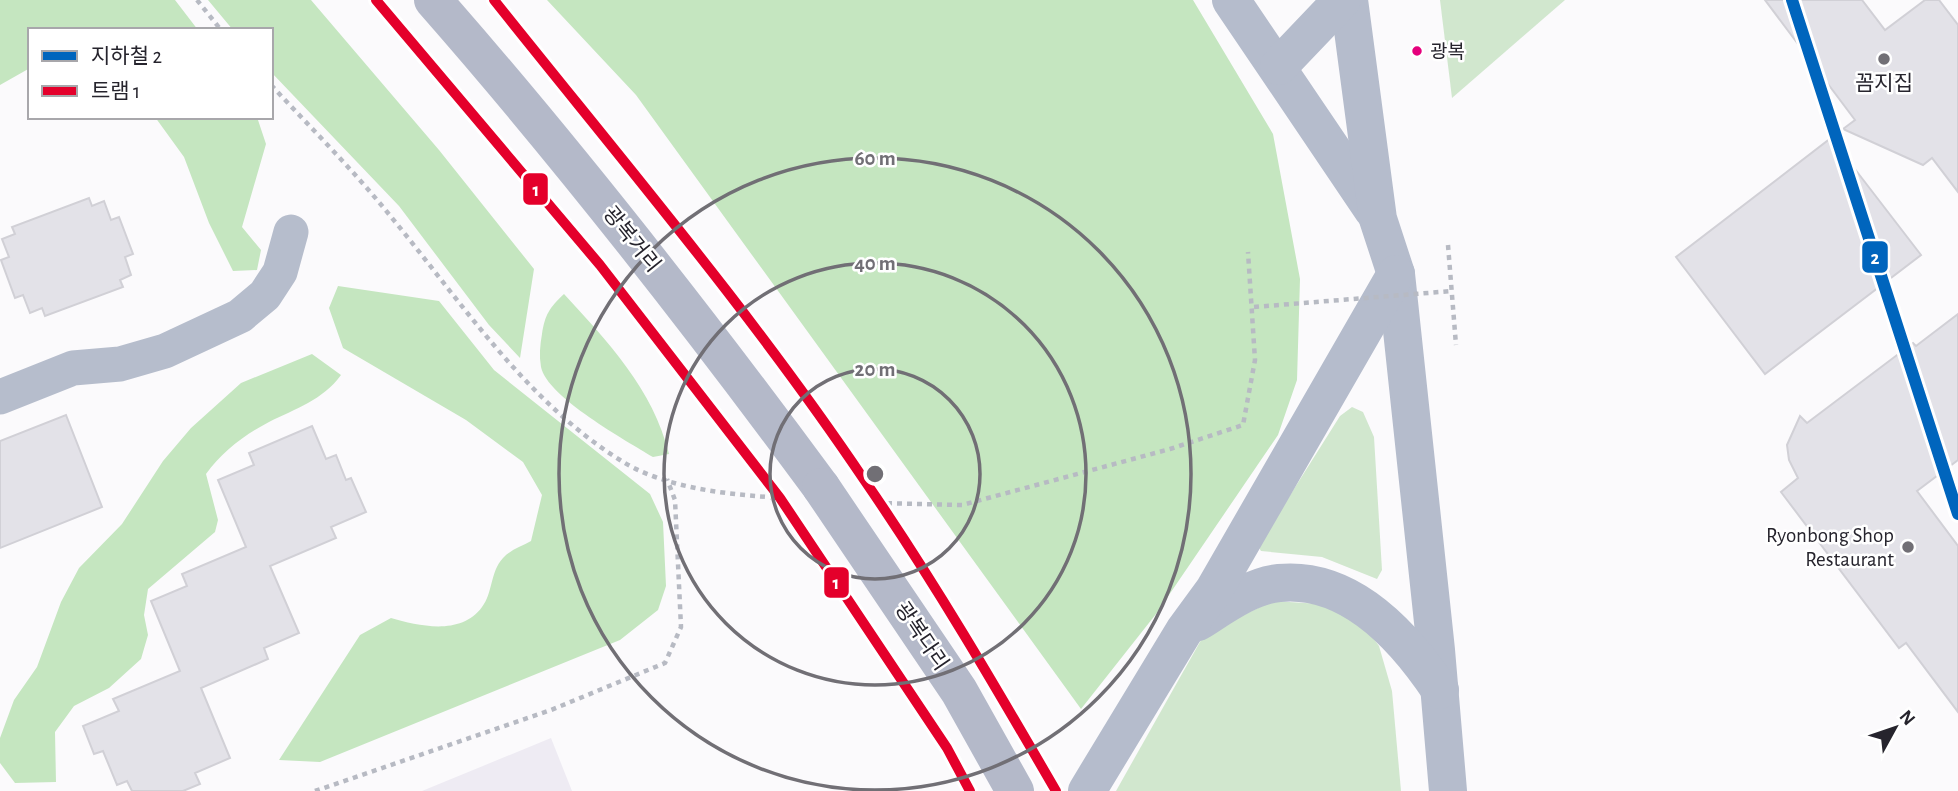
<svg xmlns="http://www.w3.org/2000/svg" width="1958" height="791" font-family="'Alegreya Sans','Noto Sans KR',sans-serif">
  <style>
    .built { fill: #eeebf3 }
    .green { fill: #d1e7ce }
    .forest { fill: #c5e6c0 }
    .building { fill: #e3e2e8; stroke: #d1d0d6; stroke-width: 2 }
    .lines { fill: none; stroke-linecap: round; stroke-linejoin: round }
    .path { stroke: #b7bac3; stroke-width: 4.5; stroke-dasharray: 5 5; stroke-linecap: butt }
    .street { stroke: #b6bdcc; stroke-width: 35 }
    .secondary { stroke: #b5bccc; stroke-width: 38 }
    .highway { stroke: #b4b9c9; stroke-width: 38 }
    .path-bridge { stroke: #b7bac3; stroke-width: 4.5; stroke-dasharray: 5 5; stroke-linecap: butt }
    .highway-bridge { stroke: #b4b9c9; stroke-width: 38 }
    .tram-1-casing { stroke: #fff; stroke-width: 16 }
    .tram-1 { stroke: #e4002b; stroke-width: 10 }
    .metro-1-casing { stroke: #fff; stroke-width: 18 }
    .metro-1 { stroke: #0065bd; stroke-width: 12 }
    .ring { fill: none; stroke: #716f75; stroke-width: 3.5 }
    .bus-dot { fill: #e5007d; stroke: #fff; stroke-width: 2.5 }
    .poi-dot { fill: #716f75; stroke: #fff; stroke-width: 2.5 }
    .labels { text-anchor: middle; stroke-width: 5; stroke-linejoin: round; paint-order: stroke }
    .bus-label { font-size: 19px; fill: #26242d; stroke: #fff; text-anchor: start }
    .poi-label { font-size: 21px; fill: #26242d; stroke: #fff }
    .street-label { font-size: 21px; fill: #26242d; stroke: #fff }
    .centre { fill: #716f75; stroke: #fff; stroke-width: 3.5 }
    .ring-label { font-size: 21px; text-anchor: middle; font-weight: bold; fill: #716f75; stroke: #fff; stroke-width: 5; stroke-linejoin: round; paint-order: stroke }
    .line-badge { stroke: #fff; stroke-width: 2.5 }
    .badge-label { font-size: 19px; text-anchor: middle; font-weight: bold; fill: #fff }
  </style>
  <rect width="100%" height="100%" fill="#fbfafc"/>
  <polygon class="built" points="551,738 572,791 422,791"/>
  <g class="green">
    <polygon points="1440,0 1565,0 1452,98"/>
    <polygon points="1352,407 1363,412 1374,437 1382,570 1377,579 1322,557 1261,551 1258,546 1340,416"/>
    <polygon points="1273,601 1321,604 1366,628 1379,646 1392,691 1401,791 1116,791 1205,633"/>
  </g>
  <g class="forest">
    <polygon points="0,0 175,0 198,30 30,30 30,68 0,85"/>
    <polygon points="208,0 311,0 439,150 534,269 520,358 489,325 399,206 271,72 271,30 233,30"/>
    <polygon points="547,0 1193,0 1273,134 1300,279 1297,380 1278,435 1156,614 1081,709 636,95"/>
    <polygon points="155,117 257,117 266,144 242,227 261,250 257,270 233,271 209,223 184,157"/>
    <path d="M338 286 439 301 494 370 650 494 663 522 666 586 658 610 620 640 320 762 279 760 360 635 391 618C419 626 461 636 482 607 493 593 490 572 503 558 510 550 522 546 531 541L542 495 523 462 466 420 343 348 329 308Z"/>
    <path d="M564 294C608 342 653 389 669 454L653 457C627 441 547 397 541 367 539 356 540 345 542 334 545 315 549 308 564 294Z"/>
    <path d="M312 354 341 375C323 400 295 409 269 422 244 435 222 452 206 474L218 520 215 532 148 589 144 615 148 635 141 659 109 688 74 706 55 732 56 782 15 783 0 763V738L14 700 37 667 61 602 79 568 122 524 163 461 191 428 241 383Z"/>
  </g>
  <g class="building">
    <polygon points="1765,0 1862,0 1885,30 1925,0 1939,0 1958,25 1958,192 1932,158 1923,165 1843,129 1855,120"/>
    <polygon points="1831,138 1921,255 1765,374 1676,257"/>
    <polygon points="89,198 92,206 104,201 111,220 119,217 133,254 125,257 131,275 120,280 123,287 45,316 42,308 30,313 23,295 15,298 1,260 9,257 2,239 15,234 12,227"/>
    <polygon points="1958,314 1958,460 1917,491 1958,546 1958,712 1906,643 1899,648 1781,492 1798,478 1789,460 1787,445 1800,416 1807,423 1913,343 1916,346"/>
    <polygon points="66,415 102,507 0,548 0,441"/>
    <polygon points="312,426 326,459 336,455 346,480 351,478 366,512 331,527 336,538 270,566 299,633 264,648 268,659 201,688 230,758 195,773 200,784 183,791 132,791 127,781 117,785 103,751 94,754 83,726 119,711 113,699 180,671 151,601 187,586 182,574 246,547 218,480 254,465 249,453"/>
  </g>
  <g class="lines">
    <g class="path">
      <polyline points="197,0 221,30"/>
      <path d="M271 85C312 129 355 172 392 218 462 303 526 401 620 460 665 489 732 495 784 498"/>
      <polyline points="1448,245 1456,345"/>
      <polyline points="877,503 962,505 1170,449 1243,425 1255,360 1248,252"/>
      <polyline points="315,791 551,710 665,663 681,627 675,500 667,479"/>
    </g>
    <polyline class="street" points="0,397 73,368 120,364 165,351 240,316 265,295 280,272 291,232"/>
    <g class="secondary">
      <polyline points="1231,0 1373,210"/>
      <polyline points="1349,0 1378,219 1396,274 1436,650 1448,791"/>
      <polyline points="1279,66 1342,0"/>
      <path d="M1198 622C1222 607 1250 586 1279 583 1349 576 1404 636 1440 690"/>
      <polyline points="1087,791 1184,631 1214,590 1396,274"/>
    </g>
    <path class="highway" d="M433 0C570 156 697 319 821 487"/>
    <polyline class="path-bridge" points="1254,307 1452,291"/>
    <polyline class="highway-bridge" points="821,487 959,691 1015,791"/>
    <g class="tram-1-casing">
      <g id="tram-1">
        <polyline points="376,0 600,265 780,498 947,748 970,791"/>
        <path d="M494 0C620 158 752 313 865 481 934 581 995 686 1056 791"/>
      </g>
    </g>
    <use href="#tram-1" class="tram-1"/>
    <g class="metro-1-casing">
      <polyline id="metro-1" points="1792,0 1958,514"/>
    </g>
    <use href="#metro-1" class="metro-1"/>
  </g>
  <g class="ring">
    <circle cx="875" cy="474" r="105"/>
    <circle cx="875" cy="474" r="211"/>
    <circle cx="875" cy="474" r="316"/>
  </g>
  <circle class="bus-dot" cx="1417" cy="51" r="6"/>
  <g class="poi-dot">
    <circle cx="1884" cy="59" r="7"/>
    <circle cx="1908" cy="547" r="7"/>
  </g>
  <g class="labels">
    <g class="bus-label">
      <text x="1430" y="58">광복</text>
    </g>
    <g class="poi-label">
      <text x="1884" y="90">꼼지집</text>
      <text x="1894" y="542" text-anchor="end">Ryonbong Shop<tspan x="1894" dy="24">Restaurant</tspan></text>
    </g>
    <g class="street-label">
      <text transform="translate(632 239) rotate(51)" y="7">광복거리</text>
      <text transform="translate(922 636) rotate(56)" y="7">광복다리</text>
    </g>
  </g>
  <circle cx="875" cy="474" r="10" class="centre"/>
  <g class="ring-label">
    <text x="875" y="165">60 m</text>
    <text x="875" y="270">40 m</text>
    <text x="875" y="376">20 m</text>
  </g>
  <g class="line-badge">
    <rect x="522" y="172" width="27" height="34" rx="7" fill="#e4002b"/>
    <rect x="1861" y="240" width="28" height="34" rx="7" fill="#0065bd"/>
    <rect x="823" y="566" width="27" height="33" rx="7" fill="#e4002b"/>
  </g>
  <g class="badge-label">
    <text x="536" y="196">1</text>
    <text x="1875" y="264">2</text>
    <text x="836" y="589">1</text>
  </g>
  <rect x="28" y="28" width="245" height="91" fill="#ffffff" stroke="#a8a7ab" stroke-width="2"/>
  <rect x="42" y="51" width="35" height="10" fill="#0065bd" stroke="#a8a7ab" stroke-width="2"/>
  <text x="91" y="63" font-size="21" fill="#26242d">지하철 2</text>
  <rect x="42" y="86" width="35" height="10" fill="#e4002b" stroke="#a8a7ab" stroke-width="2"/>
  <text x="91" y="98" font-size="21" fill="#26242d">트램 1</text>
  <g transform="translate(1895 728) rotate(50)" stroke="#ffffff" stroke-width="5" paint-order="stroke">
  <path d="M0-5L12 26L0 18L-12 26Z" fill="#26242d"/>
  <text y="-10" font-size="19" font-weight="bold" text-anchor="middle" fill="#26242d">N</text>
  </g>
</svg>
